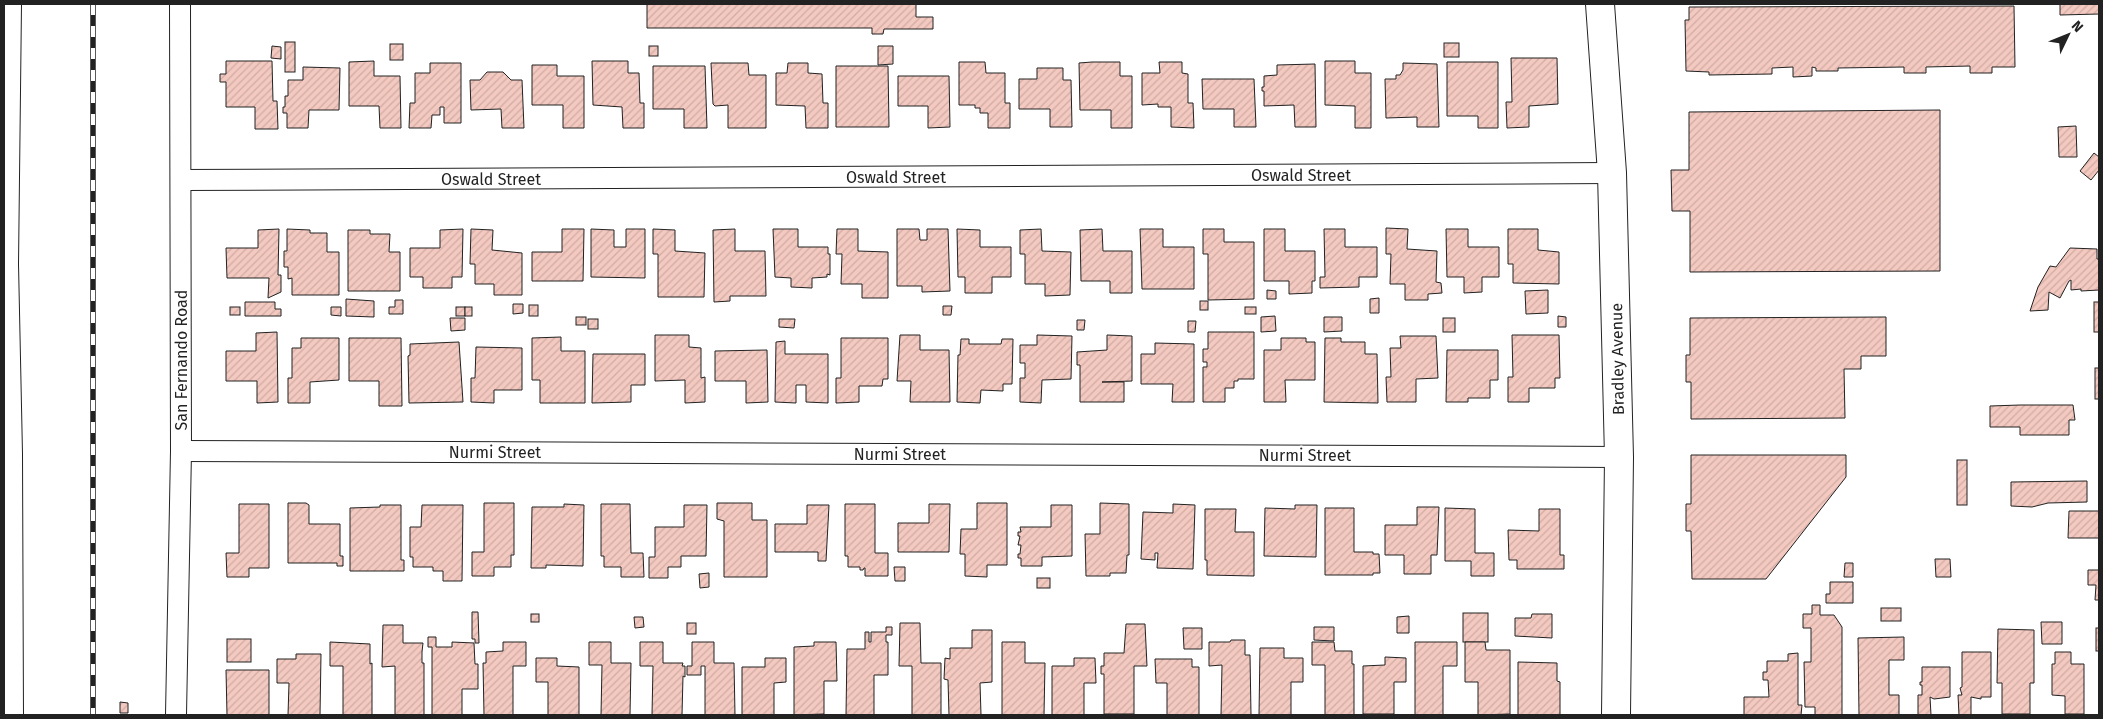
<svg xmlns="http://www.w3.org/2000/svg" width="2103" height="719" font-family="'Fira Sans',sans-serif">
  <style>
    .building { fill: url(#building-hatch); stroke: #222 }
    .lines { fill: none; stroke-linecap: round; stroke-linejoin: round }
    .street-casing { stroke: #222; stroke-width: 22 }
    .secondary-casing { stroke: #222; stroke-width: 30 }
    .primary-casing { stroke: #222; stroke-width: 30 }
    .street { stroke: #fff; stroke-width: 20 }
    .secondary { stroke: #fff; stroke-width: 28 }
    .primary { stroke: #fff; stroke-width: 28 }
    .rail-casing { stroke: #222; stroke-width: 5.5 }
    .rail { stroke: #fff; stroke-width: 4; stroke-dasharray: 11; stroke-linecap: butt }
    .labels { text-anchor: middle; stroke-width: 4; stroke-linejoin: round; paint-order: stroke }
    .street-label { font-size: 16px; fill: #222; stroke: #fff }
  </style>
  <defs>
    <pattern id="building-hatch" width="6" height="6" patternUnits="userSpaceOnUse" patternTransform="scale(1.25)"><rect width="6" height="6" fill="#f3c9c0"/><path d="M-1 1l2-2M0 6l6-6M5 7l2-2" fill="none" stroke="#d0aca5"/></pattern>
  </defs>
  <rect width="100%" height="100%" fill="#fff"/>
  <g class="building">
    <polygon points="647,4 916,4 916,17 933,17 933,29 884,29 883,34 872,34 872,28 647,28"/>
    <polygon points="2060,4 2099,4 2099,14 2060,15"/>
    <polygon points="2014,6 2015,67 1992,67 1992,73 1970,73 1970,66 1926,67 1926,73 1904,73 1904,67 1838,68 1838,71 1816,71 1816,68 1812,67 1812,76 1793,77 1793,67 1772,68 1772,74 1709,75 1709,72 1686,71 1685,20 1689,20 1689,7"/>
    <rect x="285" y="42" width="10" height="30"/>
    <rect x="1444" y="43" width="15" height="14"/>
    <rect x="390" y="44" width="13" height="16"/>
    <polygon points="272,46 281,47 281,59 271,58"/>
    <rect x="649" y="46" width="9" height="10"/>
    <polygon points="878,46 893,46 893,64 878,65"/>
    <polygon points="1511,58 1557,58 1558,104 1529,106 1529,127 1507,128 1506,102 1512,102"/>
    <polygon points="226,61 272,61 273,101 277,101 278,129 255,129 255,107 226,107 226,82 220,82 220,74 226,74"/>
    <polygon points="374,61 374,76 400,76 401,128 380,128 379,106 349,106 349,62"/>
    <polygon points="592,61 628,61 628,73 639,73 640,103 644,103 644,128 623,128 622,107 593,105"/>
    <polygon points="1325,61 1355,61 1355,73 1371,73 1371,128 1355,128 1355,106 1325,105"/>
    <polygon points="959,62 985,62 986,73 1005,73 1005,103 1010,103 1010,128 988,128 988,113 980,113 980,108 975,108 975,105 959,105"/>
    <polygon points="1092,62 1120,62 1120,76 1132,76 1132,128 1111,128 1111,110 1080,110 1079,63"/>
    <polygon points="1159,62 1182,62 1182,73 1188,74 1188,103 1193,103 1194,128 1171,127 1171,107 1158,107 1158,104 1142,105 1142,73 1160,73"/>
    <polygon points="1447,62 1498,62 1498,128 1478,128 1478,116 1447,116"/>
    <polygon points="430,63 461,63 461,123 444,123 444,107 440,107 440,115 432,115 431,128 409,128 410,103 415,103 415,73 430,73"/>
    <polygon points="711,63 748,63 749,75 766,75 766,128 728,128 728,105 715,106 713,104"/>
    <polygon points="788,63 808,63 808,73 822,74 823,103 828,103 828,128 806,128 805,106 776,105 776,73 787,73"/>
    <polygon points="1403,63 1437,64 1439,127 1417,127 1417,117 1386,118 1385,79 1396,79 1396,75 1400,75 1403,70"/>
    <polygon points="1315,64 1316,127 1295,127 1294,105 1264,106 1264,91 1262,91 1262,87 1264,87 1264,76 1277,75 1277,65"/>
    <polygon points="532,65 557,65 557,76 584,76 584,128 563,128 563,105 532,105"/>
    <polygon points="653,66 705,66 707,128 684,128 684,109 653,109"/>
    <polygon points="836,66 888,66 889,127 836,127"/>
    <polygon points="303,67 340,68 339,110 309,110 308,128 287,128 287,113 283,113 283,107 285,107 285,96 288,96 288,80 303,80"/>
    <polygon points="1037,68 1063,68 1063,80 1071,80 1072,127 1050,127 1050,109 1019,109 1019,79 1037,79"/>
    <polygon points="487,72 503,72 511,80 522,80 524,128 502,128 501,109 471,110 470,80 480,80"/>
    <polygon points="898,76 949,76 950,127 928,128 928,106 898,106"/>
    <polygon points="1202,79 1254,79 1256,127 1234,127 1234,109 1203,109"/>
    <polygon points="1940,110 1940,271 1690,272 1690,211 1672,211 1671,170 1689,170 1689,112"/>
    <polygon points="2076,126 2077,157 2059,157 2058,127"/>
    <polygon points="2094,153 2099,157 2099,170 2091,180 2080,171"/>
    <polygon points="1386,228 1408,229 1407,249 1437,251 1436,282 1441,283 1442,293 1428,294 1428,300 1405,300 1405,284 1390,284 1391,254 1386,254"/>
    <polygon points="279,229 278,275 281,275 281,292 268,298 269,278 227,278 226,248 258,248 258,230"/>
    <polygon points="287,229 310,230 310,233 327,233 327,252 339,252 339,295 292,295 292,278 288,279 288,267 284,267 284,251 287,251"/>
    <polygon points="463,229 462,277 452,277 452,288 423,288 423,277 410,277 410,248 440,248 440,230"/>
    <polygon points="471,229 493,230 492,250 522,253 522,295 494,295 494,284 475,284 475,264 470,264"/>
    <polygon points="562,229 584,229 583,281 532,281 532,252 562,252"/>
    <polygon points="591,229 614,230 614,247 626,247 626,229 645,229 645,278 591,277"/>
    <polygon points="653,229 675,230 675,251 705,253 704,297 658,297 658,254 653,254"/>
    <polygon points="735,229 735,251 765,251 766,296 730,296 730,301 714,302 713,230"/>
    <polygon points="773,229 798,229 798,247 828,247 828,254 830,254 830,275 827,274 827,277 812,278 812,288 791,287 791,278 775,277"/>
    <polygon points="837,229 858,229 858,251 888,252 888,298 862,298 862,284 841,284 842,254 836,254"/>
    <polygon points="897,229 919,229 920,240 927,240 927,229 948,229 950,291 922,292 922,286 897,286"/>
    <polygon points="957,229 980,230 980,247 1011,247 1011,277 992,277 992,293 965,293 965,277 958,277"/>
    <polygon points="1041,229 1042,251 1071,252 1070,295 1045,296 1045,284 1025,284 1025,254 1020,254 1020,230"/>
    <polygon points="1102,229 1103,251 1132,251 1132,293 1110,293 1110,281 1081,281 1080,230"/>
    <polygon points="1140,229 1163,229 1163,247 1194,247 1194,289 1142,289"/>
    <polygon points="1203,229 1224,229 1224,242 1254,242 1254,299 1208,300 1208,254 1203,254"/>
    <polygon points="1264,229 1285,229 1285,251 1315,251 1315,281 1312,281 1312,293 1289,294 1289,281 1264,281"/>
    <polygon points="1324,229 1345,229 1345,247 1377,247 1377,277 1359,277 1359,287 1320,288 1320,277 1325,277"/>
    <polygon points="1446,229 1468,229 1468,247 1499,247 1499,277 1482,277 1482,292 1464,293 1464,277 1447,277"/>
    <polygon points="1508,229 1538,229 1538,250 1559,252 1559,284 1513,283 1513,264 1508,264"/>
    <polygon points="348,230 370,230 370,234 390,234 389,252 400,252 400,291 348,291"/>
    <polygon points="2070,248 2097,249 2097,259 2099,259 2099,290 2081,291 2081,289 2071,290 2071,280 2069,281 2060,298 2049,292 2048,310 2030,311 2038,287 2050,266 2056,267"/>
    <polygon points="1267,290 1276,291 1276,299 1267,299"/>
    <polygon points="1548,290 1548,313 1526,314 1525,291"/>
    <polygon points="1379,298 1379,313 1370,313 1370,299"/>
    <polygon points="346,299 374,301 374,317 346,316"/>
    <polygon points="395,300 403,300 403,314 389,314 389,307 395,307"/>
    <rect x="1200" y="301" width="8" height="9"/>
    <polygon points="245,302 275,302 275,309 281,309 281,316 245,316"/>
    <rect x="2094" y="302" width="5" height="30"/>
    <polygon points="513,304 523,304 523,313 513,314"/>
    <rect x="529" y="305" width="9" height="11"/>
    <polygon points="943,306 952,306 951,315 943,315"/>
    <rect x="230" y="307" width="10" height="8"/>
    <polygon points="331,307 341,307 341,316 331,315"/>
    <rect x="456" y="307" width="9" height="9"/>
    <rect x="465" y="307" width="7" height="9"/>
    <rect x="1245" y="307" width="11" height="7"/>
    <polygon points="1275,316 1276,331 1261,332 1261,317"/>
    <polygon points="1558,316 1566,317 1566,327 1558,327"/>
    <rect x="576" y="317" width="10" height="8"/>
    <polygon points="1324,317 1342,317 1342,331 1324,332"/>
    <polygon points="1886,317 1886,356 1861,356 1861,369 1844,369 1845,418 1691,419 1691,382 1686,382 1686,355 1690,355 1690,318"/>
    <polygon points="450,318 465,318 465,330 451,331"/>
    <rect x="1443" y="318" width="12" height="14"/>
    <rect x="588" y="319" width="10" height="10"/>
    <polygon points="779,319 795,319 794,328 779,327"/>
    <polygon points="1077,320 1085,320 1084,330 1077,330"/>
    <polygon points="1188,321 1196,321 1195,332 1188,332"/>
    <polygon points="277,332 278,402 257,403 257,381 226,381 226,351 256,351 256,333"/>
    <polygon points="1208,332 1254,332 1254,379 1238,379 1238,381 1234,381 1234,388 1225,388 1225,402 1203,402 1203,367 1207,367 1207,362 1203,362 1203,349 1208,349"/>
    <polygon points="655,335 689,335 689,347 701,348 701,378 705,377 705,402 685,403 685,380 655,381"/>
    <polygon points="900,335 920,335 920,350 949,350 950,402 910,402 911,381 897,381"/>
    <polygon points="1037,335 1072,336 1071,379 1042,380 1041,403 1020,402 1020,378 1025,378 1025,363 1020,363 1020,345 1037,345"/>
    <polygon points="1107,335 1132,336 1132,381 1102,382 1124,382 1124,402 1080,402 1080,365 1077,365 1077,352 1107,350"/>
    <polygon points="1512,335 1559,335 1560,378 1555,378 1555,388 1529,388 1529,402 1508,402 1508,377 1513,377"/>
    <polygon points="1400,336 1436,336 1438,378 1416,379 1416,402 1387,402 1386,377 1391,377 1390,348 1401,348"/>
    <polygon points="561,337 561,351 585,351 585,403 540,403 540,380 532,380 532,338"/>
    <polygon points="301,338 339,338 339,380 310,382 310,403 288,403 288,378 292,378 292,348 301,348"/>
    <polygon points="349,338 401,338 402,406 379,406 379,381 349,381"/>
    <polygon points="841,338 888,338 888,379 883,379 882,386 859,386 859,402 836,403 836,378 841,378"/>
    <polygon points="1281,338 1306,338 1306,342 1315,342 1315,380 1285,380 1286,402 1264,402 1264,350 1281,350"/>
    <polygon points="1325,338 1341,338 1341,342 1365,342 1365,354 1377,354 1378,403 1324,402"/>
    <polygon points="961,339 969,339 969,344 1001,344 1002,339 1013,339 1012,384 1003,384 1003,391 981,390 980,403 957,402 958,355 960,355"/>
    <polygon points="785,341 785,354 828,354 828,403 806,402 806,385 796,385 796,403 775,402 776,342"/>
    <polygon points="459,342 463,402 409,403 408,356 410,355 410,344"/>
    <polygon points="1155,343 1194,344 1194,402 1172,402 1173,384 1141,384 1141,354 1155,354"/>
    <polygon points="476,347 522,348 522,390 494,390 494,403 471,402 471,378 475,378"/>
    <polygon points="767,350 768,402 746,403 746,381 715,381 715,351"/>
    <polygon points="1447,350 1498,350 1498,380 1490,380 1490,398 1468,398 1468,402 1446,402"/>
    <polygon points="593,354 645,354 645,385 631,385 631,402 592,403"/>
    <rect x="2095" y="368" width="4" height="31"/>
    <polygon points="2020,405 2073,405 2075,420 2069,420 2069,435 2020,435 2020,427 1990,427 1990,406"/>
    <polygon points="1691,455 1846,455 1846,477 1766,579 1692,579 1691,531 1686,531 1686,504 1691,504"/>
    <rect x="1957" y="460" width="10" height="45"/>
    <polygon points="2087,481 2087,502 2048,503 2032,507 2011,506 2011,482"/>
    <polygon points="288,503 306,503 309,505 309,524 340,524 340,556 343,556 343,566 337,566 337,563 288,563"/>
    <polygon points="484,503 514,503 514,555 511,555 511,567 494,567 494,576 472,576 472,552 484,552"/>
    <polygon points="717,503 752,503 752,520 767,520 767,577 724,577 724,521 717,519"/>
    <polygon points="977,503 1007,503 1007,565 987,565 987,577 965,576 965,554 960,554 961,529 977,529"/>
    <polygon points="1100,503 1129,504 1129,555 1127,555 1126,573 1110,573 1110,576 1086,576 1085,534 1100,534"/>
    <polygon points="239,504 269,504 269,568 249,568 249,577 227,577 226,553 239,553"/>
    <polygon points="564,504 584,505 583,566 546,565 546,568 531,568 532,507 564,507"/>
    <polygon points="601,504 630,504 631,553 643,553 644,577 621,577 621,567 604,567 604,556 601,556"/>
    <polygon points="845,504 875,504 875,553 888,553 888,576 865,576 865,568 864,568 863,570 860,570 860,567 848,567 848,556 845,556"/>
    <polygon points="929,504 950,504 949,552 898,552 898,523 929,523"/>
    <polygon points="1173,504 1195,505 1193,569 1157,568 1158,553 1155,553 1155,560 1141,559 1143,512 1173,513"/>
    <polygon points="380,505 401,505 401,560 404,560 404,571 350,571 350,508 380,507"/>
    <polygon points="422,505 463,505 462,581 443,581 443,571 433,571 433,567 413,567 413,557 410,557 410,527 421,527"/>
    <polygon points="684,505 707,505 706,556 681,556 681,567 668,567 668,578 649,578 649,557 655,557 655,527 684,527"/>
    <polygon points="807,505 829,505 826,561 818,561 818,552 775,552 775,524 807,524"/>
    <polygon points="1051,505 1072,505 1072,556 1042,557 1042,566 1021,566 1021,558 1018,558 1018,554 1020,554 1021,545 1018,545 1020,536 1018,536 1018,532 1021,532 1020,527 1051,527"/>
    <polygon points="1295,505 1317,505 1316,557 1264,556 1265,508 1295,509"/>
    <polygon points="1417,507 1439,507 1437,555 1431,555 1431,574 1404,574 1404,555 1385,555 1385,525 1417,525"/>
    <polygon points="1325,508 1354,508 1354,552 1373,552 1373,554 1379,554 1380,573 1373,573 1373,575 1325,575"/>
    <polygon points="1445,508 1475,509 1475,553 1494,553 1494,576 1471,576 1471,561 1445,561"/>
    <polygon points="1205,509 1236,509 1235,532 1254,532 1254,576 1207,575 1207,560 1205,560"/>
    <polygon points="1539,509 1560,509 1560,555 1564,555 1564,569 1517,569 1517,560 1509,560 1508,530 1539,531"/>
    <polygon points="2069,511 2099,511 2099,538 2068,538"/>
    <polygon points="1935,559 1950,559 1951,577 1936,577"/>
    <polygon points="1845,563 1853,563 1853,577 1844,577"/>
    <polygon points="894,567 905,567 905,581 895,581"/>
    <polygon points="2088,570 2099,570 2099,600 2095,600 2096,585 2088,585"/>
    <polygon points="709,573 709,587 700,588 699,574"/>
    <rect x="1037" y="578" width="13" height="10"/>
    <polygon points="1830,582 1853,582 1853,603 1826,603 1826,594 1830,594"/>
    <polygon points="1812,605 1820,605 1820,615 1834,615 1842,627 1842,715 1815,715 1815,707 1805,707 1804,662 1811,662 1811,628 1803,628 1803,614 1812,614"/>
    <rect x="1881" y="608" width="20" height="13"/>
    <polygon points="472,612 478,612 479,643 475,643 475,639 472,639"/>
    <rect x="1463" y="613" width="25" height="29"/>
    <rect x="531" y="614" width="8" height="8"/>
    <polygon points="1532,614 1552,614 1552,638 1515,636 1515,618 1531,618"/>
    <polygon points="1409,616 1409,633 1397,633 1397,617"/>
    <polygon points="634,617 643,617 644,627 635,628"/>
    <polygon points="2041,622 2062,622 2062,644 2042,644"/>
    <rect x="687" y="623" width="9" height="11"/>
    <polygon points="900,623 920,623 921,663 941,663 941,715 912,715 912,666 899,666"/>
    <polygon points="1126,624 1145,624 1147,666 1134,666 1134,714 1104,714 1104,674 1101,674 1101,666 1104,666 1104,653 1124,653"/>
    <polygon points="383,625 403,625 403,643 423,643 422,652 422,663 424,663 424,715 395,715 395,666 382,667"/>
    <polygon points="886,627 892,627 892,635 886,635 886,642 888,642 888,675 874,675 874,715 846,715 847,649 865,649 865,632 869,632 869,642 871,642 871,632 886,632"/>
    <polygon points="1314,627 1334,627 1334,641 1314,640"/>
    <polygon points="1183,628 1202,628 1202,649 1184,649"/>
    <rect x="2096" y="628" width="3" height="23"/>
    <polygon points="1998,629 2034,630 2034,683 2030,683 2030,714 2002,714 2002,683 1997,683"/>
    <polygon points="972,630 992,630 992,682 980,683 981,715 949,715 948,680 944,679 945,658 950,659 950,648 972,648"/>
    <polygon points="428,637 436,637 436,647 452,647 452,642 474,643 475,664 478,664 478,689 462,689 462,715 432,715 432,647 428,647"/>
    <polygon points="1904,637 1904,660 1889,660 1889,695 1899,695 1899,715 1859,715 1858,638"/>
    <rect x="227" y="639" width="24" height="23"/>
    <polygon points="1231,640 1245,640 1245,655 1250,655 1251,715 1221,715 1222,665 1209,666 1209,642 1230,642"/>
    <polygon points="330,642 370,644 370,664 372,663 372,715 343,715 343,666 330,666"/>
    <polygon points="503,642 526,642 526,666 513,666 513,715 484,715 483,663 486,663 486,652 503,651"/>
    <polygon points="589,642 611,642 611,663 631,663 630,715 601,715 602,665 589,665"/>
    <polygon points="640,642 663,642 663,663 683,663 682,666 685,666 685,677 683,676 682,715 652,715 653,666 640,666"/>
    <polygon points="692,642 714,642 714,663 734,663 735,715 705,715 705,666 701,666 701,675 687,675 687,666 692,666"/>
    <polygon points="814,642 836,642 837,681 824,681 824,714 794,715 794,647 814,646"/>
    <polygon points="1002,642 1025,642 1025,663 1045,663 1044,715 1002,715"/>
    <polygon points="1312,642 1334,642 1335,651 1352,651 1352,664 1354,664 1354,715 1325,715 1325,665 1312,665"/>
    <polygon points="1415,642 1457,642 1457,666 1443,666 1443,715 1415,715"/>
    <polygon points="1465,642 1485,642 1486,650 1510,650 1510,714 1478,715 1478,682 1465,682"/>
    <polygon points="1260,648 1284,648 1284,658 1303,658 1303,682 1291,682 1291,715 1259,715"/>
    <polygon points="1962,652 1991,652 1991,697 1981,697 1981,699 1971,697 1971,715 1959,715 1958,695 1962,695 1960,688 1962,687"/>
    <polygon points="2055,652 2071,652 2071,664 2084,664 2084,714 2065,714 2065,696 2052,695 2052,664 2055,664"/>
    <polygon points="1798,653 1798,705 1802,705 1801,715 1744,715 1744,697 1769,697 1768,680 1763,680 1763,672 1767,672 1767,661 1788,661 1788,654"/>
    <polygon points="296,654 321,654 320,715 288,715 289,683 277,683 277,659 296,659"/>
    <polygon points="1385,657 1406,658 1406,682 1394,682 1394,714 1363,714 1363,666 1385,665"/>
    <polygon points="536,658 557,658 557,666 579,667 579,715 548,715 548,682 536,682"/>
    <polygon points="765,658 786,658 786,682 774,683 774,715 742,715 742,667 765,667"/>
    <polygon points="1074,658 1095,658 1096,683 1084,683 1084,715 1052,715 1052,666 1074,666"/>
    <polygon points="1155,659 1192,659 1192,667 1199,667 1199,715 1167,715 1167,683 1156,683"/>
    <polygon points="1518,662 1557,663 1557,681 1560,682 1560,715 1518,715"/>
    <polygon points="1922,667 1950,667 1950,697 1934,699 1930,697 1931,715 1918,715 1918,695 1922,695 1922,685 1920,685 1920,682 1922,682"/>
    <polygon points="226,670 269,670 269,715 227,715"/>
    <polygon points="120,702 128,703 128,713 120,713"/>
  </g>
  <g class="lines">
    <g class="street-casing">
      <g id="street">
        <polyline points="181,180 1612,173"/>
        <polyline points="181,451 1619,457"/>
        <polyline points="176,715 181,451 180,4"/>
      </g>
    </g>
    <g class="secondary-casing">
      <polyline id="secondary" points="1600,4 1612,173 1619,457 1616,715"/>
    </g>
    <g class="primary-casing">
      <polyline id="primary" points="7,4 4,264 8,454 9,715"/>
    </g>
    <use href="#street" class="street"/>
    <use href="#secondary" class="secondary"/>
    <use href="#primary" class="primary"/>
    <g class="rail-casing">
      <polyline id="rail" points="93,4 93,715"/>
    </g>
    <use href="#rail" class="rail"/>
  </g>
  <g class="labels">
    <g class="street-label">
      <text x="1301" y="181">Oswald Street</text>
      <text x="896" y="183">Oswald Street</text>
      <text x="491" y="185">Oswald Street</text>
      <text transform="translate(1617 359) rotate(-91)" y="6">Bradley Avenue</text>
      <text transform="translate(181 360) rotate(-90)" y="6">San Fernando Road</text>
      <text x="495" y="458">Nurmi Street</text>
      <text x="900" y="460">Nurmi Street</text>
      <text x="1305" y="461">Nurmi Street</text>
    </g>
  </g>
  <rect width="2103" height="719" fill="none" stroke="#222222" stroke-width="10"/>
  <g transform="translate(2068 35) rotate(47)" stroke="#ffffff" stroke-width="4" paint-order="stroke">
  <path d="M0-4L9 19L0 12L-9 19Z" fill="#222222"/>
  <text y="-8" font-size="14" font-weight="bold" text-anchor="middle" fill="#222222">N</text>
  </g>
</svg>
